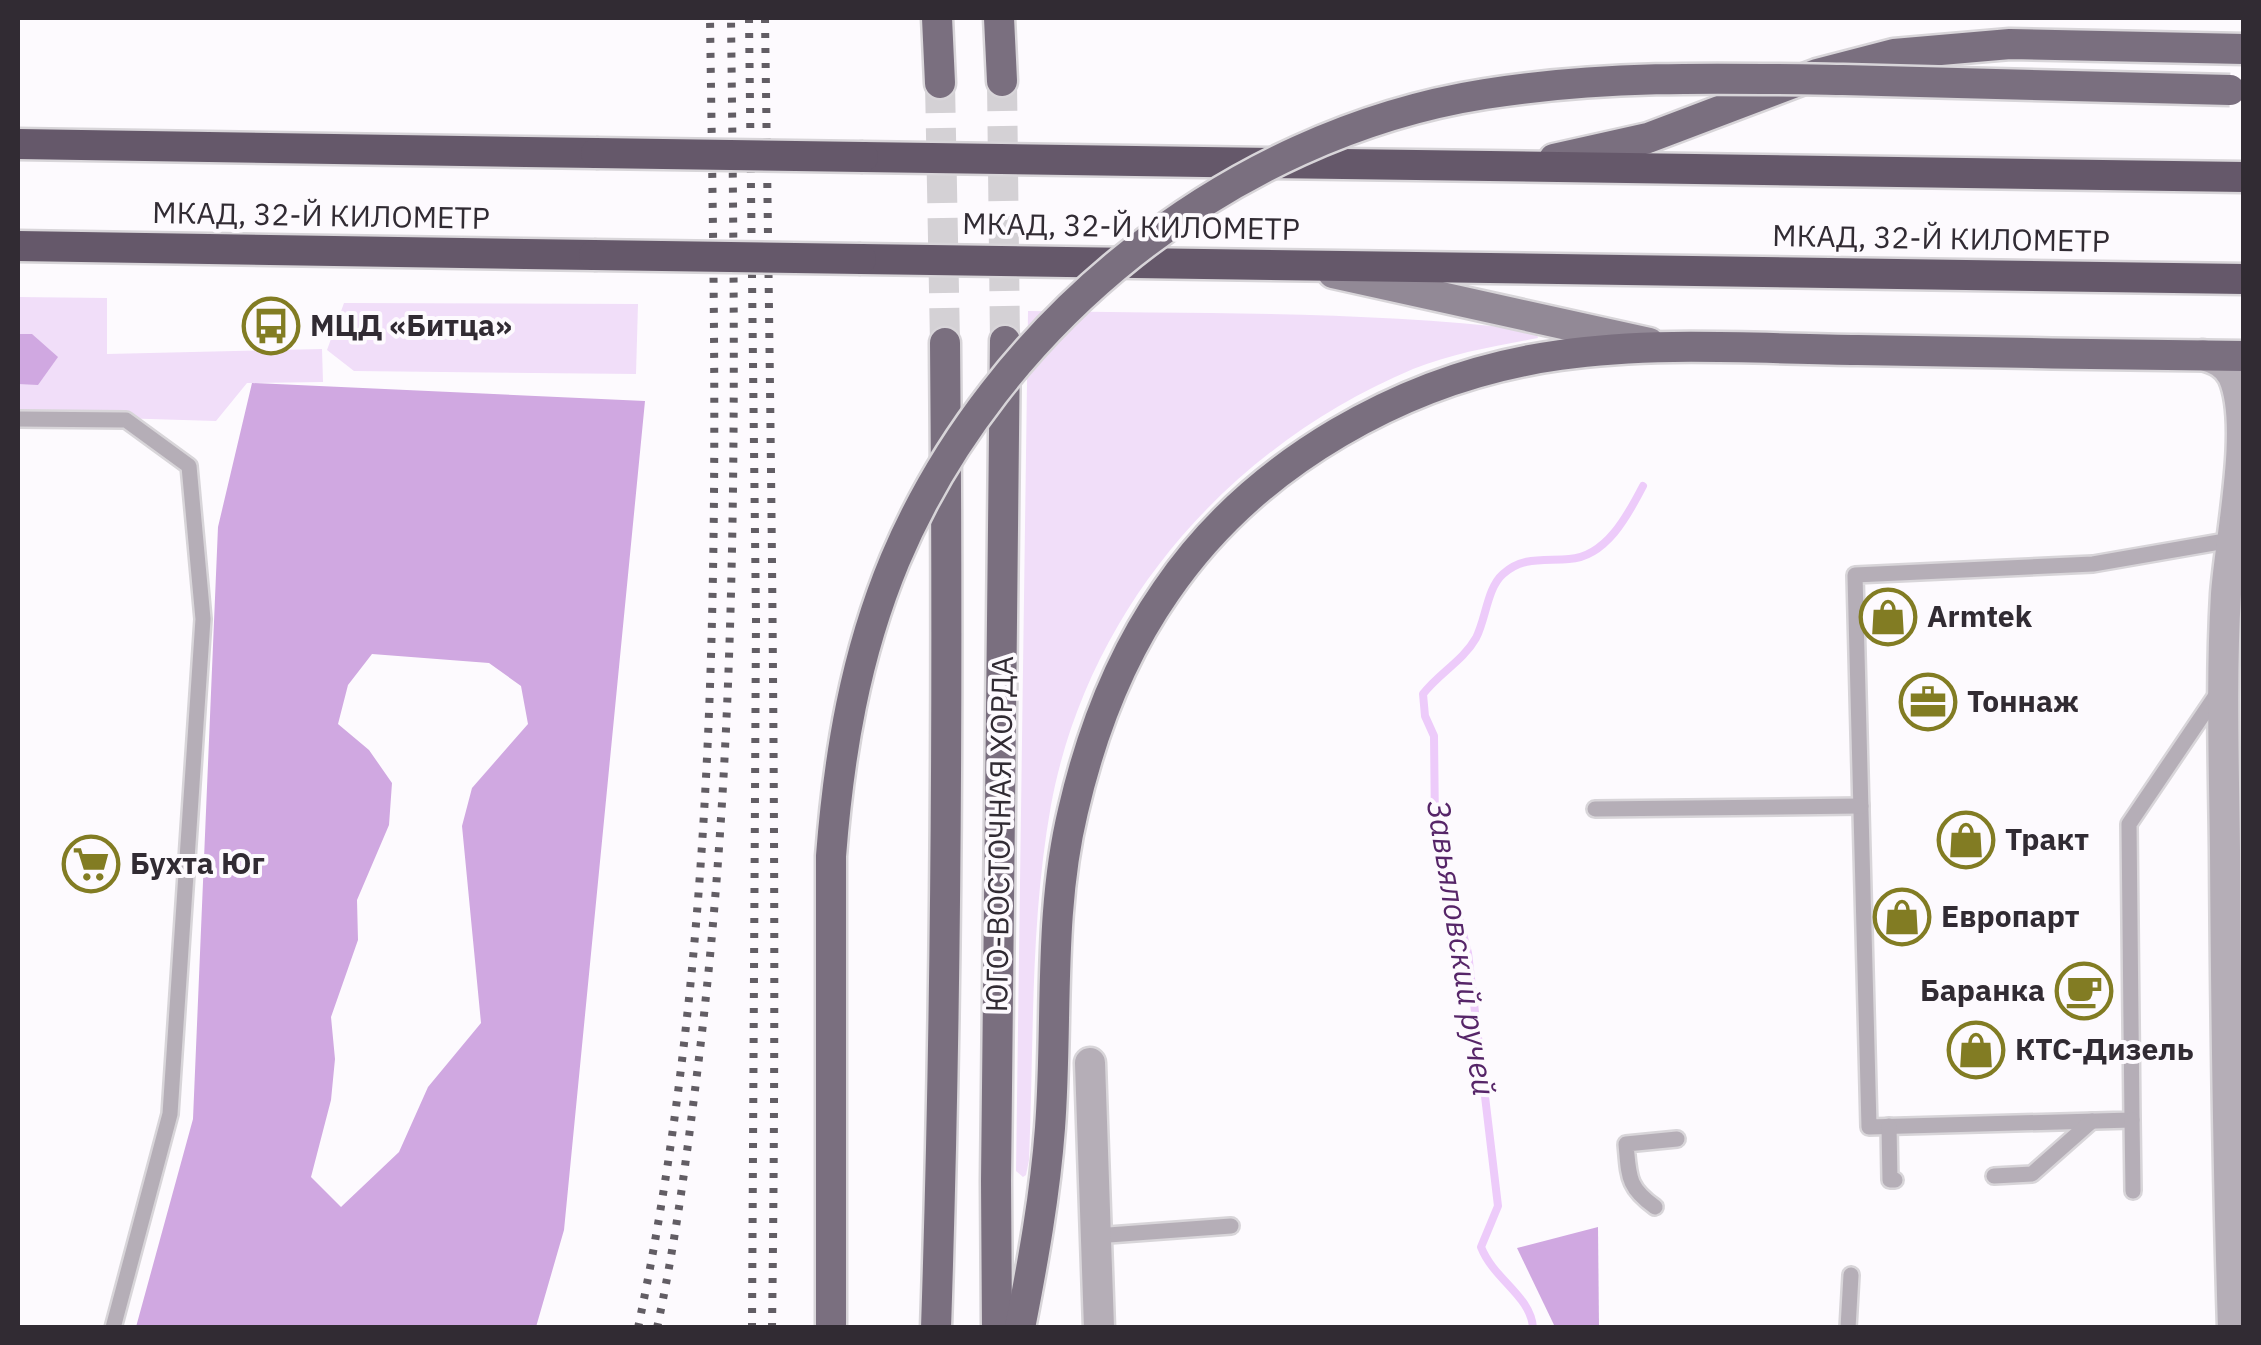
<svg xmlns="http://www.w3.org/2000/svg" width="2261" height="1345" font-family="'IBM Plex Sans',sans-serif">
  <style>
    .green { fill: #f1def9 }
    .forest { fill: #d0a8e1; fill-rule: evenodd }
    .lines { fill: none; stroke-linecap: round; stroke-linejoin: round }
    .stream { stroke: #edcbfa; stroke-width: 8 }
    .primary-tunnel { stroke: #d4d1d5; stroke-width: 30; stroke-dasharray: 30 15; stroke-linecap: butt }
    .lane-casing { stroke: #d8d5d9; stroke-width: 20 }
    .street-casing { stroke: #d8d5d9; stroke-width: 35 }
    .secondary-casing { stroke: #d8d5d9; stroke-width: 35 }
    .primary-casing { stroke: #d8d5d9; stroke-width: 35 }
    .highway-casing { stroke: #d8d5d9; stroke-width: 35 }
    .lane { stroke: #b5aeb7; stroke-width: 15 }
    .street { stroke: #b5aeb7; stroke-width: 30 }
    .secondary { stroke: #928996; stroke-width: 30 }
    .primary { stroke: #7a6f7f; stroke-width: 30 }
    .highway { stroke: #65586a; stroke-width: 30 }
    .rail { stroke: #625d64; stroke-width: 8; stroke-dasharray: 5 10; stroke-linecap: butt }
    .primary-bridge-casing { stroke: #d8d5d9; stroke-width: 35; stroke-linecap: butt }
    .highway-bridge-casing { stroke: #d8d5d9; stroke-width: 35; stroke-linecap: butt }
    .primary-bridge { stroke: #7a6f7f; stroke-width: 30 }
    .highway-bridge { stroke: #65586a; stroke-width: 30 }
    .labels { text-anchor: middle; stroke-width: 8; stroke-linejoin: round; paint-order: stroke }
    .street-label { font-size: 30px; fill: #312b33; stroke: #fdfafe }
    .poi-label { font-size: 30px; font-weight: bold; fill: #312b33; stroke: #fdfafe; text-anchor: start }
    .water-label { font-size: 32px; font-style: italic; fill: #562568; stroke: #fdfafe }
  </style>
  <rect width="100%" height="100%" fill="#fdfafe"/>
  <g class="green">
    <polygon points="18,297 107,298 107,354 322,349 323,382 247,383 216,421 18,415"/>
    <polygon points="344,303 638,304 636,374 354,371 327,350"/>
    <path d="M1028 311C1197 314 1368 310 1536 331L1538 338C1496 346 1453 353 1413 369 1230 446 1088 607 1051 805 1030 922 1034 1041 1029 1160L1026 1175 1023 1177 1016 1171Z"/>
  </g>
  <g class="forest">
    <polygon points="18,334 32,334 58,357 38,385 18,384"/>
    <path d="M252 383 645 401 564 1230 536 1327H136L193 1119 218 527ZM372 654 489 663 521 686 528 724 472 788 462 826 481 1023 428 1087 399 1152 341 1207 311 1177 331 1100 335 1059 331 1017 358 940 357 900 389 825 392 783 369 750 338 724 348 685Z"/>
    <polygon points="1598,1227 1599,1327 1555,1327 1517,1248"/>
  </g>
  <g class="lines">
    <path class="stream" d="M1533 1328C1531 1296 1494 1280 1481 1247L1498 1206 1468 953 1435 825 1434 736 1425 716 1423 694C1439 673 1463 661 1476 638 1486 619 1487 588 1503 574 1523 556 1544 561 1569 559 1606 557 1628 515 1643 486"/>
    <g class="primary-tunnel">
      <polyline points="1002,81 1005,341"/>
      <polyline points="940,83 945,343"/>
    </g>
    <g class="lane-casing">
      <g id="lane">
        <polyline points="18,419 126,420 189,466 203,619 170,1114 113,1328"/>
        <polyline points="2219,691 2129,824 2132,1120 1869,1127 1855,575 2093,564 2231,540"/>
        <polyline points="1595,809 1861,806"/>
        <polyline points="2132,1120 2133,1191"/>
        <polyline points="1889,1126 1890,1180 1895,1180"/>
        <polyline points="1994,1176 2032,1174 2092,1121"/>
        <path d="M1655 1207C1627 1187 1629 1176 1626 1144L1677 1139"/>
        <polyline points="1095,1236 1231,1226"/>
        <polyline points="1848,1328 1851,1275"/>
      </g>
    </g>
    <g class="street-casing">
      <g id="street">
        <path d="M2203 355C2216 359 2226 363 2233 376 2255 424 2230 538 2226 594 2221 679 2224 765 2225 851 2226 1010 2228 1169 2233 1328"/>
        <polyline points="1090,1063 1099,1328"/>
      </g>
    </g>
    <g class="secondary-casing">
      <polyline id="secondary" points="1333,273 1649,343"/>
    </g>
    <g class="primary-casing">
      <g id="primary">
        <polyline points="937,18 940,83"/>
        <polyline points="999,18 1002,81"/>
        <polyline points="1554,159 1648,138 1817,74 1894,54 2010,44 2244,49"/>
        <path d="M936 1328C947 999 948 671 945 343"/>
        <polyline points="997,1328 996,1181 1005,341"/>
        <path d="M1020 1328C1033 1261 1045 1195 1050 1128 1058 1022 1048 915 1073 811 1091 733 1120 657 1166 591 1254 462 1407 376 1560 355 1658 341 1760 349 1858 350 1987 352 2115 355 2244 356"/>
      </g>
    </g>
    <g class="highway-casing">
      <g id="highway">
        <polyline points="18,144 596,153"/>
        <polyline points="863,157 2244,177"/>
        <polyline points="18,246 594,255"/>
        <polyline points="861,259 2244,279"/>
      </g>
    </g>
    <use href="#lane" class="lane"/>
    <use href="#street" class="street"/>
    <use href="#secondary" class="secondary"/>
    <use href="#primary" class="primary"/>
    <use href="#highway" class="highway"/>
    <g class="rail">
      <polyline points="749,18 756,619 752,1328"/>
      <path d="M765 18C771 454 778 891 772 1328"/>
      <path d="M638 1328C729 898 716 454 710 18"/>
      <path d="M657 1328C676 1241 687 1154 698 1066 741 718 735 368 731 18"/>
    </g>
    <g class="primary-bridge-casing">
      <path id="primary-bridge" d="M831 1328V856C839 754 855 656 895 560 995 323 1230 134 1485 94 1604 75 1723 78 1843 80 1972 83 2101 86 2230 90"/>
    </g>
    <g class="highway-bridge-casing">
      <g id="highway-bridge">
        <polyline points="596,153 863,157"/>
        <polyline points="594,255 861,259"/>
      </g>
    </g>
    <use href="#primary-bridge" class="primary-bridge"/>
    <use href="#highway-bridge" class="highway-bridge"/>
  </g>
  <defs>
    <g id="bus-ring" transform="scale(2.875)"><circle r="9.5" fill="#fdfafe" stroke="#827c23" stroke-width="1.5"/><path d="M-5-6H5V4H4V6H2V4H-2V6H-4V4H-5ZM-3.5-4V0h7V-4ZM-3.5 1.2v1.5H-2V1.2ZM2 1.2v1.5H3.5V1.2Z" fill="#827c23"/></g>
    <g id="shop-ring" transform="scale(2.875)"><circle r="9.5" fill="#fdfafe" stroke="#827c23" stroke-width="1.5"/><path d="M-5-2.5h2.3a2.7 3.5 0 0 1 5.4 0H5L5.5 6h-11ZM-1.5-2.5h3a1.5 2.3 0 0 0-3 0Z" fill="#827c23"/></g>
    <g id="office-ring" transform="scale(2.875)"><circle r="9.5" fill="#fdfafe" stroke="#827c23" stroke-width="1.5"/><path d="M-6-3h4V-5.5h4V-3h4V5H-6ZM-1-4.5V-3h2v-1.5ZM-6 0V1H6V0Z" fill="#827c23"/></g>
    <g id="supermarket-ring" transform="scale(2.875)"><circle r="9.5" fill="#fdfafe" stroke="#827c23" stroke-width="1.5"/><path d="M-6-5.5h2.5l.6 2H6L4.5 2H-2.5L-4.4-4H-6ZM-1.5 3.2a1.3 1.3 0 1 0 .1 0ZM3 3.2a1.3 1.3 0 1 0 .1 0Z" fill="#827c23"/></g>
    <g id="cafe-ring" transform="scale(2.875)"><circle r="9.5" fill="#fdfafe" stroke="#827c23" stroke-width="1.5"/><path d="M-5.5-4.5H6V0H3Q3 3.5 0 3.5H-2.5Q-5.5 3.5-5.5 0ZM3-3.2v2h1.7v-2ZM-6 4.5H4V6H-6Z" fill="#827c23"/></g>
  </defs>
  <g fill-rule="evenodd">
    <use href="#bus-ring" x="271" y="326"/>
    <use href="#shop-ring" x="1888" y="617"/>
    <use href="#office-ring" x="1928" y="702"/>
    <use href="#shop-ring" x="1966" y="840"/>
    <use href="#supermarket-ring" x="91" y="864"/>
    <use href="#shop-ring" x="1902" y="917"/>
    <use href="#cafe-ring" x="2084" y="991"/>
    <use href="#shop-ring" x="1976" y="1050"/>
  </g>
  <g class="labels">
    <g class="street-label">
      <text transform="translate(321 216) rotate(1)" y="10">МКАД, 32-Й КИЛОМЕТР</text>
      <text transform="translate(1131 227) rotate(1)" y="10">МКАД, 32-Й КИЛОМЕТР</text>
      <text transform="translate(1941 239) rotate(1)" y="10">МКАД, 32-Й КИЛОМЕТР</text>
      <text transform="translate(1000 834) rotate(-89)" y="10">ЮГО-ВОСТОЧНАЯ ХОРДА</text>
    </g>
    <g class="poi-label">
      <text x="310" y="336">МЦД «Битца»</text>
      <text x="1927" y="627">Armtek</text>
      <text x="1967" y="712">Тоннаж</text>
      <text x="2005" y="850">Тракт</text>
      <text x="130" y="874">Бухта Юг</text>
      <text x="1941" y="927">Европарт</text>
      <text x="2045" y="1001" text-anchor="end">Баранка</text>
      <text x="2015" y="1060">КТС-Дизель</text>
    </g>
    <g class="water-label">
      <text transform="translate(1461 948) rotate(81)" y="11">Завьяловский ручей</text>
    </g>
  </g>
  <rect width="2261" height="1345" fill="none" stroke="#312b33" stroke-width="40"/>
</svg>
